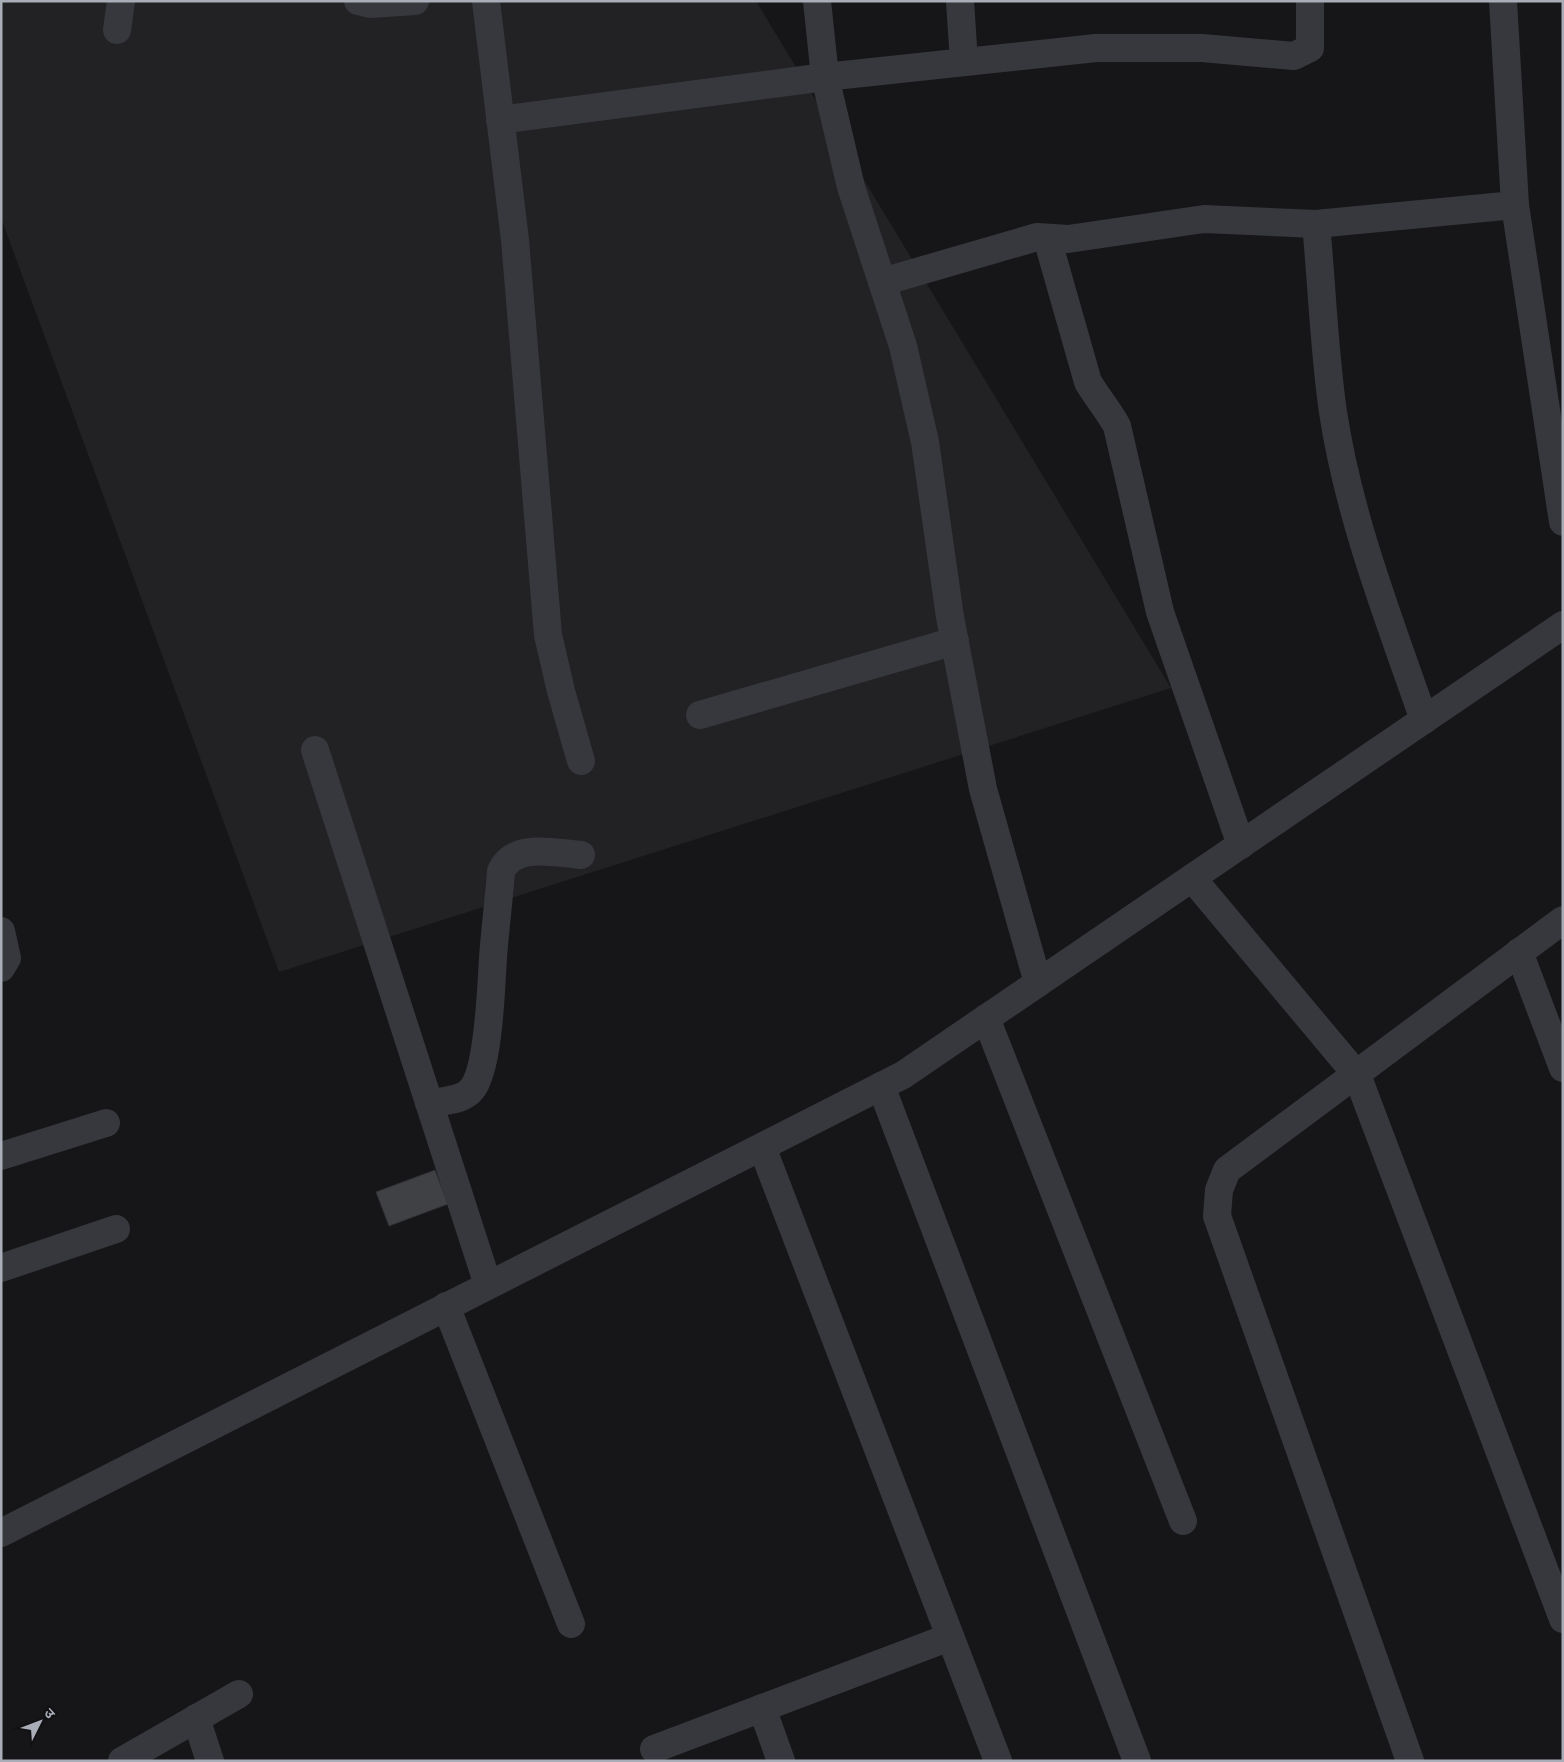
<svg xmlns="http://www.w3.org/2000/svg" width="1564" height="1762" font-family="Inter,'Noto Sans Devanagari',sans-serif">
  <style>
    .built { fill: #222225 }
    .building { fill: #404145; stroke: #303034 }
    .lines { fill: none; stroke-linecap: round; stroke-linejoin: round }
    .street { stroke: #37383d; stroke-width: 28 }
  </style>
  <rect width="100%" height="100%" fill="#161618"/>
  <polygon class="built" points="1,1 756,1 1171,688 279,972 1,218"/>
  <polygon class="building" points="435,1170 448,1204 389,1226 376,1192"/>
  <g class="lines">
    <g class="street">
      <polyline points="358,1 370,4 415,1"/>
      <polyline points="486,1 515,240 548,635 561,691 581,761"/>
      <polyline points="817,1 825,77 851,187 903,346 925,442 950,617 983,789 1038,983"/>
      <polyline points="960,1 964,62"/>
      <polyline points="1503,1 1515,205 1563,522"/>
      <polyline points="117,30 121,1"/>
      <polyline points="500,120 825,77 1096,48 1202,48 1294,56 1310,48 1310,1"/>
      <path d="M1316 224C1322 286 1324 350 1333 412 1349 518 1389 619 1424 720"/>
      <path d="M1047 238 1088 382C1097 397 1108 410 1117 426L1160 612 1241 845"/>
      <polyline points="882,282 1037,237 1068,239 1204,219 1316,224 1515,205"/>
      <polyline points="700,715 955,641"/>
      <polyline points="315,750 488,1285"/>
      <polyline points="1192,878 1357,1075 1563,1619"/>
      <polyline points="1,931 7,958 1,968"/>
      <polyline points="1519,952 1563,1068"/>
      <polyline points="986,1018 1183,1521"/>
      <polyline points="881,1086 1137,1761"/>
      <path d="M429 1103C443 1101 463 1101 472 1089 489 1068 491 988 493 958 495 929 499 900 501 871 515 842 554 853 581 855"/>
      <polyline points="762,1147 998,1761"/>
      <polyline points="1,1156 106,1123"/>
      <polyline points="1,1268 116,1229"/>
      <polyline points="446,1306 571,1624"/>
      <polyline points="1,1533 903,1075 1563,625"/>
      <polyline points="762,1708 781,1761"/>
      <polyline points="196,1718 210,1761"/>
      <polyline points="654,1749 950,1637"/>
      <polyline points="122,1761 239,1694"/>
      <polyline points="1410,1761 1217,1216 1219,1190 1227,1170 1563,920"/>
    </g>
  </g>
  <rect width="1564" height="1762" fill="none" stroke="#a8adb8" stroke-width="5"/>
  <g transform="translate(40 1722) rotate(48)" stroke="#111113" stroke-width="4" paint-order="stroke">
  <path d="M0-4L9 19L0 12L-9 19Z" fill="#a8adb8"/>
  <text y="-8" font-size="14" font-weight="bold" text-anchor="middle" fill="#a8adb8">उ</text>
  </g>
</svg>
